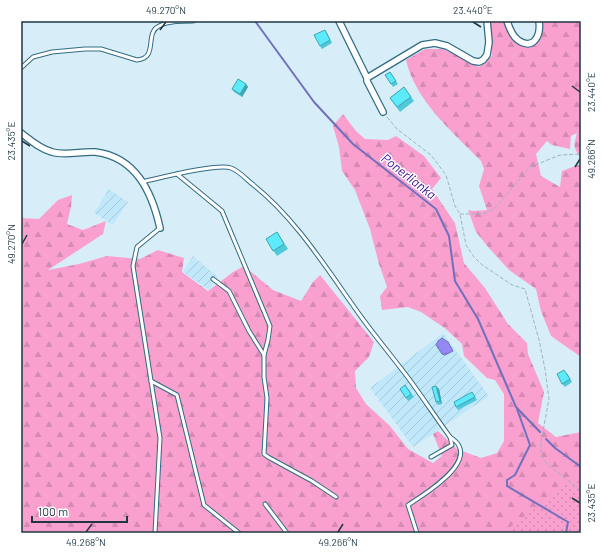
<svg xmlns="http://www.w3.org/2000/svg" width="602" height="554" font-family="Barlow,sans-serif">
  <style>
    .industrial { fill: url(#industrial-furrows) }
    .forest { fill: url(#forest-firs) }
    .park { fill: url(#park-dots) }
    .water { fill: url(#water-ripples); stroke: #7170bd }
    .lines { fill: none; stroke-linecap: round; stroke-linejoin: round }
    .stream { stroke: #7170bd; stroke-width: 2 }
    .lane-casing { stroke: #326c83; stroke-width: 5 }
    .street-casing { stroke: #326c83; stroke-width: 8 }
    .path { stroke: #9db5bf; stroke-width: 1; stroke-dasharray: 4 2; stroke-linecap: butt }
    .lane { stroke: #fff; stroke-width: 3 }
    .street { stroke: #fff; stroke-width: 5.5 }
    .wall { fill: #4fc9d9 }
    .shaded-wall { fill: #40a4b0 }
    .building { fill: #5ceafc; stroke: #40a4b0 }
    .ticks { fill: none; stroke: #1e3741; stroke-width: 1.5 }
    .labels { text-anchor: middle; stroke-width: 3; stroke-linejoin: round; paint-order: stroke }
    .water-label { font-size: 13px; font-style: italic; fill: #3b0e8f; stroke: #fff }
    .neatline { fill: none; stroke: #1e3741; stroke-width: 1.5 }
    .ticks-label { font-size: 10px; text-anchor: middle; fill: #1e3741 }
  </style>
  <defs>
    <pattern id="industrial-furrows" width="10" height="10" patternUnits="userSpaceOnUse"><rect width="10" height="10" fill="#c0e8fa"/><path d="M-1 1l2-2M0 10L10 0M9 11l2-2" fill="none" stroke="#a5c8d8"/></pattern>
    <pattern id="forest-firs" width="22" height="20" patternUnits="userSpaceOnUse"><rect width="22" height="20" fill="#f9a0cf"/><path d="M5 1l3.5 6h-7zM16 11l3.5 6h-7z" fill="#d58ab3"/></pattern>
    <pattern id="park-dots" width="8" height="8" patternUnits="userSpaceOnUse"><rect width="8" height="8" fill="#f9a0cf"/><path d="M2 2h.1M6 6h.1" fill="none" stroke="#d58ab3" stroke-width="1.8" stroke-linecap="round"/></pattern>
    <pattern id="water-ripples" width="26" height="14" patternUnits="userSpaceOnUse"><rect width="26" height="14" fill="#9488f2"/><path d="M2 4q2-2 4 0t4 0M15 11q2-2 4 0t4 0" fill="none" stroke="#7870c6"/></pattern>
  </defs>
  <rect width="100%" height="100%" fill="#d7eef8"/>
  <g class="industrial">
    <polygon points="109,189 128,202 113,225 94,213"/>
    <polygon points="193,256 218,277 209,290 183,272"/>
    <polygon points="443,333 489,396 413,447 370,388"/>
  </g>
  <g class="forest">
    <path d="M490 21H505L513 40 526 47 536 42 542 30 540 21H581V158C572 146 574 146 577 133L571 136 570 149 552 145 547 141 536 154 541 176 560 187 562 171 581 164V357L551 336 541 311 536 289 509 270 489 248 476 232 468 210 474 211 487 210 479 186 484 169 481 161C452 131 416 102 406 60L425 49H443L479 67 492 56Z"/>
    <polygon points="343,114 356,131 365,139 388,140 396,136 424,156 441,178 432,189 455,223 464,263 485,288 508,324 527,343 528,354 544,392 538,423 556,437 581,432 581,533 21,533 21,218 39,219 58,200 72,195 71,207 67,224 83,230 106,221 103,234 48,270 79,264 107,256 140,259 158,250 184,258 182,272 208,291 233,272 244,266 273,290 301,301 313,282 320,275 374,342 369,357 355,371 356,388 366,404 390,426 408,449 433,463 442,456 433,434 438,431 457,449 481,458 497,453 504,441 504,394 495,380 487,378 464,356 462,344 446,329 421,312 408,307 382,310 380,296 387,287 379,264 370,229 355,190 342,171 339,147 333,126"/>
  </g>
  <polygon class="park" points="581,474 581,533 511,533 510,527"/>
  <polygon class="water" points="442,338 448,342 453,351 445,355 442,354 436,345 438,341"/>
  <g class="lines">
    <g class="stream">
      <polyline points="255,21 314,102 353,144 436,209 449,236 455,281 478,319 516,407 540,432"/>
      <polyline points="517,409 530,445 515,475 507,480 507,486 568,522 566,533"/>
      <polyline points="546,439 555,448 581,467"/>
    </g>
    <g class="lane-casing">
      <g id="lane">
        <path d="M21 68 33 57 52 52 85 49H101L137 60C159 58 144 33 159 26 169 21 182 21 193 21"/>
        <polyline points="177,174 222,211 270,326 268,340 264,355 264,377 267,398 264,454 268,457 312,481 336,497"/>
        <path d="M142 182C160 178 217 163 231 168 239 171 245 178 251 183 297 219 328 271 362 318 378 340 396 361 412 383 425 401 437 419 450 437L452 445 431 457"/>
        <polyline points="213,279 229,291 249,331 264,355"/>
        <polyline points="151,381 177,395 204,505 239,533"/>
        <polyline points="265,504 287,533"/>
        <polyline points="155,533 160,438 133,266 137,247 160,228"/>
        <path d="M417 533 408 505C422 496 470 467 459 446 458 443 453 439 450 437"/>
      </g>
    </g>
    <g class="street-casing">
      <g id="street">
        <polyline points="339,21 367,78 367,81 383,112"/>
        <path d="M507 21C509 27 512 36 518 40 534 51 541 35 539 21"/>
        <polyline points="367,78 422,45 435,43 447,46 473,61 479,62 483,60 487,55 489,42 487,21"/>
        <path d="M21 133C30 140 40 149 52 152 66 156 81 151 95 152 136 157 152 192 160 228"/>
      </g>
    </g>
    <g class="path">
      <polyline points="387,117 397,129 431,155 446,175 455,206 460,214 466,245 474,257 481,264 512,285 525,289 539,340 545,369 549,399 541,442 541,453 546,463 581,491"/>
      <polyline points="460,214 484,214 494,209 530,167 560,155 581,154"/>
    </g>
    <use href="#lane" class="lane"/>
    <use href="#street" class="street"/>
  </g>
  <g class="wall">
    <polygon points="327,33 332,43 322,49 320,46"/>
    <polygon points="390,72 398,84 393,87 385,75"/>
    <polygon points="246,84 248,87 242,97 234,92 232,89"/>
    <polygon points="404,87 414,101 400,112 390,98"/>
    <polygon points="277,232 288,249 277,256 266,239"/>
    <polygon points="567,373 572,382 565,387 562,384"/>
    <polygon points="405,385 414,397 408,401 400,389"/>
    <polygon points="439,389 442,404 438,405 436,402"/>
    <polygon points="474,395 477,400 458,410 456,407"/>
  </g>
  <g class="shaded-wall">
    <polygon points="246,84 248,87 242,97 240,94"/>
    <polygon points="436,386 439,389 442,404 440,401"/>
  </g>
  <g class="building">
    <polygon points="325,30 330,40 320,46 314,35"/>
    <polygon points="390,72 396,81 391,84 385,75"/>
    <polygon points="238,79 246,84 240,94 232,89"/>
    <polygon points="404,87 411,97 397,107 390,98"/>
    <polygon points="277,232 284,244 273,251 266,239"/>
    <polygon points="564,370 570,379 562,384 557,374"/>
    <polygon points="405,385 411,394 406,398 400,389"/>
    <polygon points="436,386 440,401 436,402 432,387"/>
    <polygon points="472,392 475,397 456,407 454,402"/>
  </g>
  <path class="ticks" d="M473 22 481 27M160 30 166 22M572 86 580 92M22 141 30 146M575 167 580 159M22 244 27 235M572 498 580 503M86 532 92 524M338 532 343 524"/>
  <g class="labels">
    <g class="water-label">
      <text transform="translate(409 176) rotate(38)" y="5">Ponerlianka</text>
    </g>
  </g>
  <rect width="602" height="554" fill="none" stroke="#ffffff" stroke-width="44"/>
  <path d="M32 516v6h95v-6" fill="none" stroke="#1e3741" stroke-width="2"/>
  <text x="38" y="516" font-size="12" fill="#1e3741" stroke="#ffffff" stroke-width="3" paint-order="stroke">100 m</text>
  <rect x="22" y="22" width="558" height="510" class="neatline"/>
  <g class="ticks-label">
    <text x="166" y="14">49.270°N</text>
    <text x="473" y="14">23.440°E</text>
    <text transform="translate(591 92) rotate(-90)" y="4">23.440°E</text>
    <text transform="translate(11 141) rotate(-90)" y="4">23.435°E</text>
    <text transform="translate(591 159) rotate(-90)" y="4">49.266°N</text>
    <text transform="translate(11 244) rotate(-90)" y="4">49.270°N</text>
    <text transform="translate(591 503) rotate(-90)" y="4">23.435°E</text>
    <text x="86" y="546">49.268°N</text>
    <text x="338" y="546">49.266°N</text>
  </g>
</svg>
